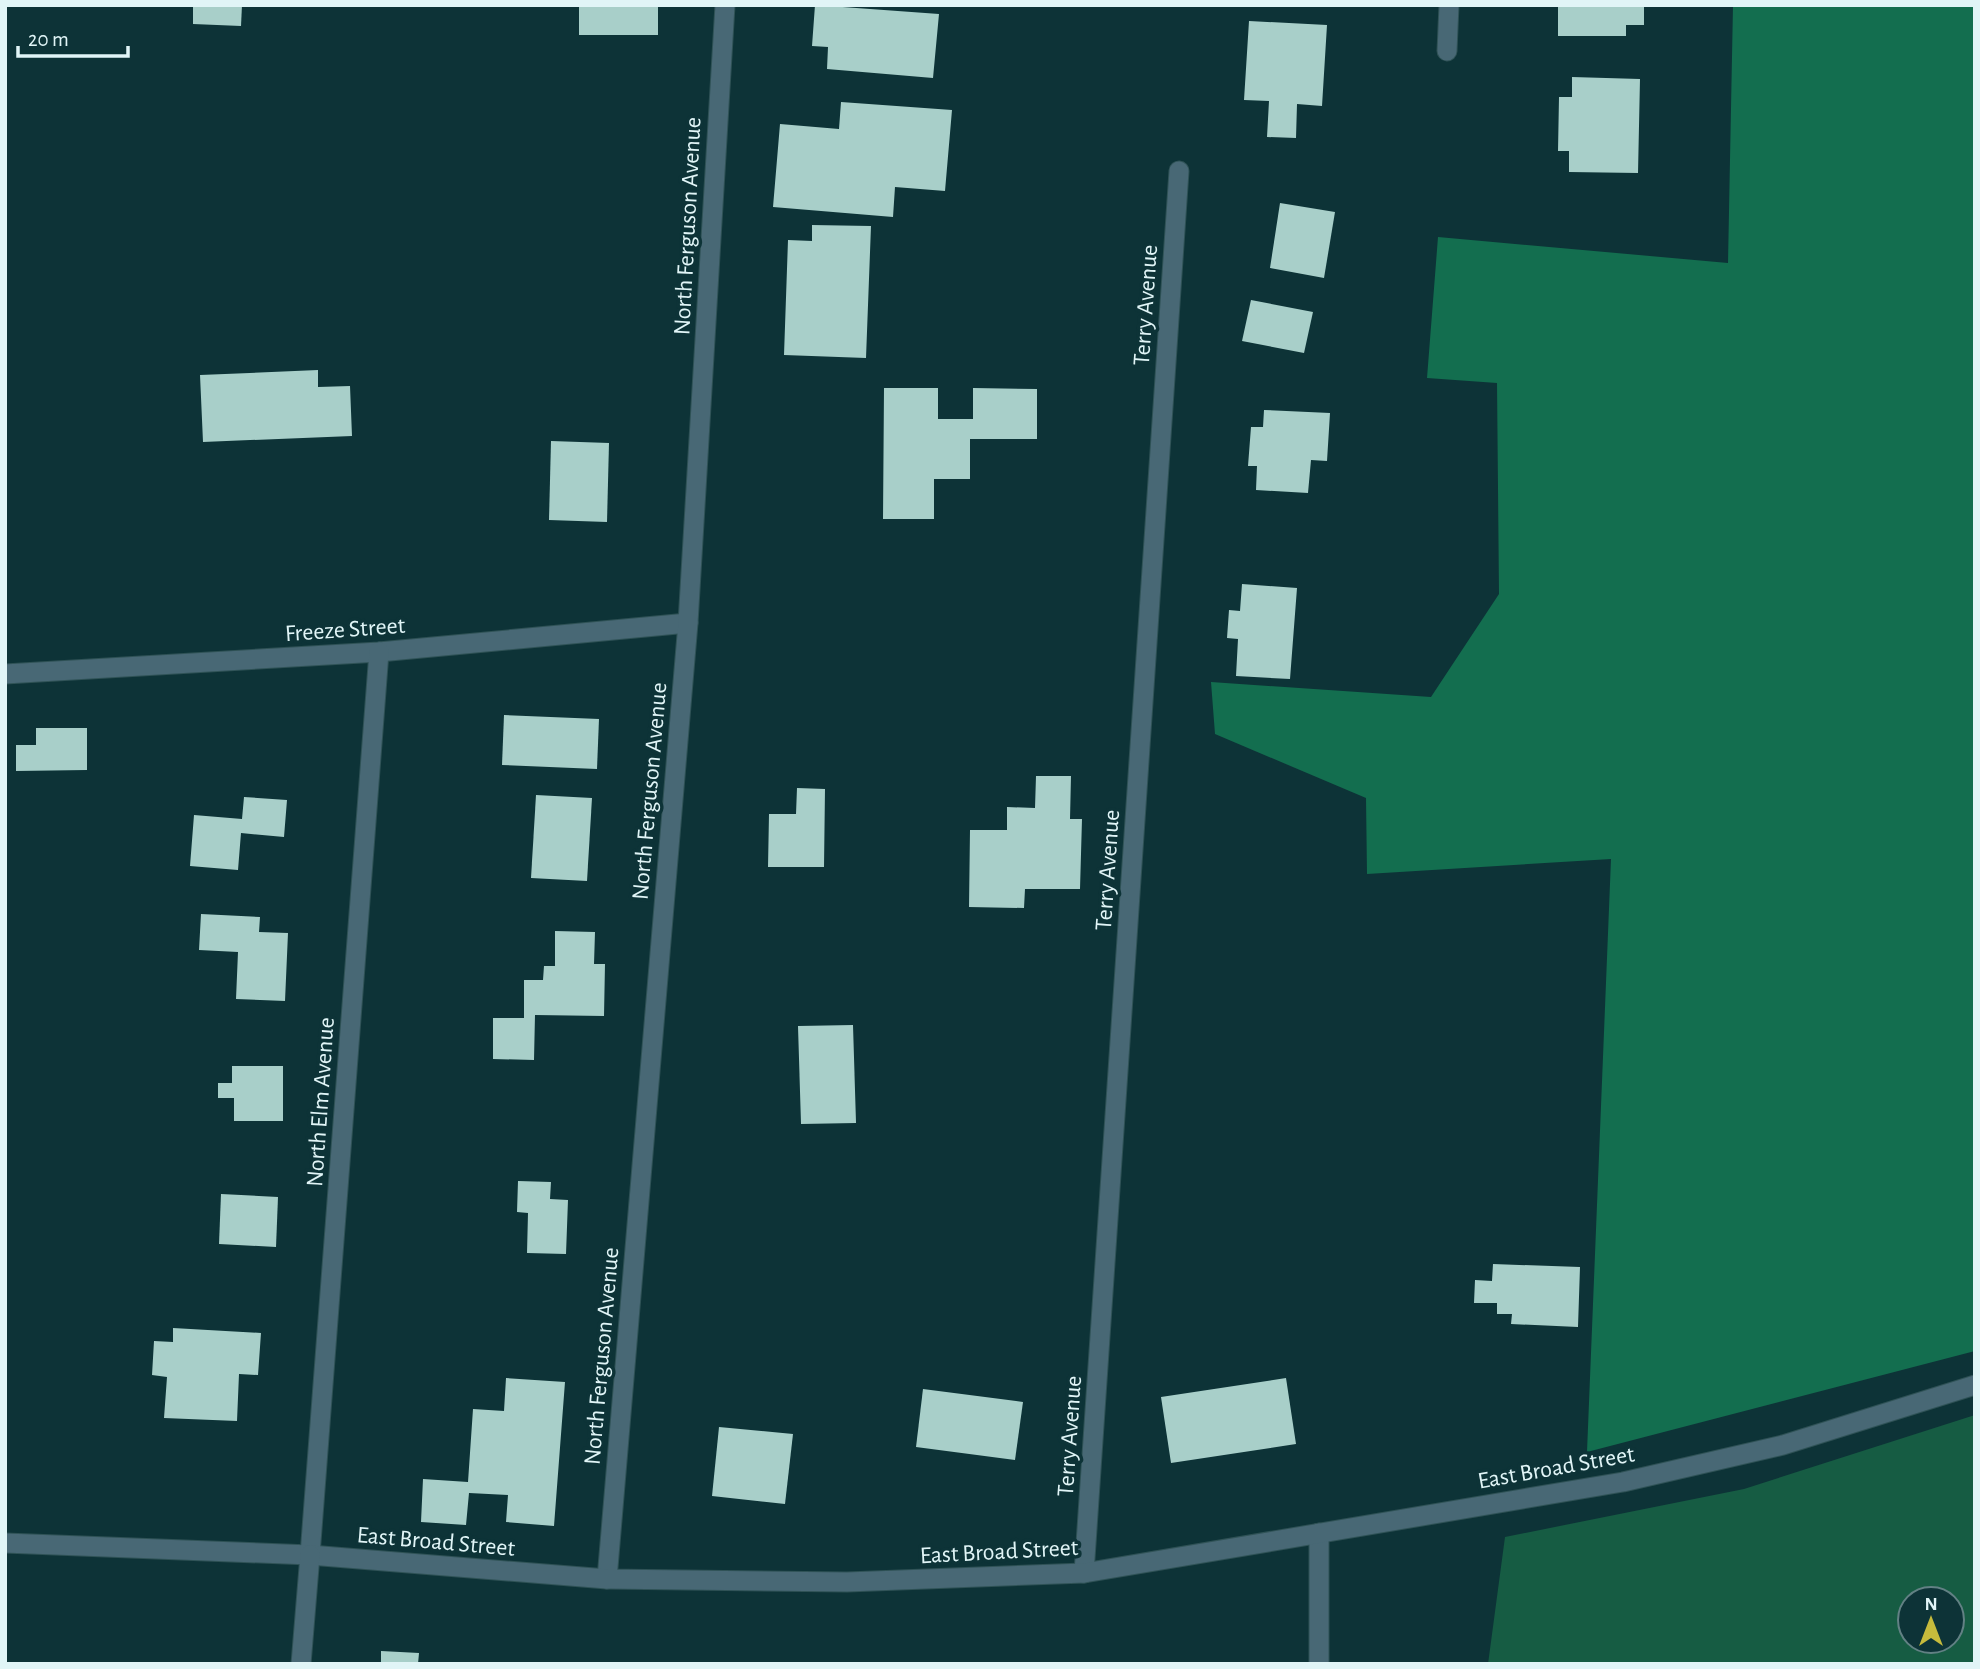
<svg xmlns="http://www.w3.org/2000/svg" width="1980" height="1669" font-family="'Alegreya Sans',sans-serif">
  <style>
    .green { fill: #165c43; fill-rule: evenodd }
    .forest { fill: #136e4f }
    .building { fill: #a8cfc9 }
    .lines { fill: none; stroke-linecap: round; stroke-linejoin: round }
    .service-casing { stroke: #2f5256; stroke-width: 21 }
    .minor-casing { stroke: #2f5256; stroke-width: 21 }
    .tertiary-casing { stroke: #2f5256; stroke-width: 21 }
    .service { stroke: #486875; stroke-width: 19 }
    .minor { stroke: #486875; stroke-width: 19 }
    .tertiary { stroke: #486875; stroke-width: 19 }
    .labels { text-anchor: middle; stroke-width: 7; stroke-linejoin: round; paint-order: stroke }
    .street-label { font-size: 24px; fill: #e1f5f7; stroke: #0d3337 }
  </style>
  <rect width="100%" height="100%" fill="#0d3337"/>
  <path class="green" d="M1975 1415V1664H1488L1505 1537 1744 1489ZM1910 1599H1952V1641H1910Z"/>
  <polygon class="forest" points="1733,5 1975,5 1975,1351 1587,1452 1611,859 1367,874 1366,798 1215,734 1211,682 1431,697 1499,594 1497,383 1427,378 1438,237 1728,263"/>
  <g class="building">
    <polygon points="193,5 242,5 241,26 193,24"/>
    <rect x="579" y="5" width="79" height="30"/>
    <polygon points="815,5 939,14 933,78 827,69 828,47 812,46"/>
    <polygon points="1558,5 1644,5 1644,25 1626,25 1626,36 1558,36"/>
    <polygon points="1249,21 1327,25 1322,106 1297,104 1296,138 1267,137 1269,101 1244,100"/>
    <polygon points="1572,77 1640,79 1638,173 1569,172 1569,151 1558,151 1559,97 1572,97"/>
    <polygon points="841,102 952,110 945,191 895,187 893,217 773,207 780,124 839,129"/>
    <polygon points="1280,203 1335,212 1324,278 1270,268"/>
    <polygon points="812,225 871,226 866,358 784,355 788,240 812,241"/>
    <polygon points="1251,300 1313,312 1304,353 1242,341"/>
    <polygon points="318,370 318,387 350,386 352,436 203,442 200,375"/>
    <polygon points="884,388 938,388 938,419 973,419 973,388 1037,389 1037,439 970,439 970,479 934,479 934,519 883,519"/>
    <polygon points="1264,410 1330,413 1327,461 1311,460 1308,493 1256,490 1257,466 1248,466 1251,427 1263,427"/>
    <polygon points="551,441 609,443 607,522 549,520"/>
    <polygon points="1242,584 1297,588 1290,679 1236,676 1238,639 1227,638 1229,610 1240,611"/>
    <polygon points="504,715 599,719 597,769 502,765"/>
    <polygon points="36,728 87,728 87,770 16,771 16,745 36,745"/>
    <polygon points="1036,776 1071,776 1070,819 1082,819 1080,889 1025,889 1024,908 969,907 970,830 1007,830 1007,807 1035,808"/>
    <polygon points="797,788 825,789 824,867 768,867 769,814 796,814"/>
    <polygon points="536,795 592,798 587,881 531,878"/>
    <polygon points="244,797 287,800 284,837 241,833 238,870 190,866 194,815 242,819"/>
    <polygon points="201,914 260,917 259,932 288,933 285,1001 236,999 238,952 199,950"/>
    <polygon points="555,931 595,932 594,964 605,964 604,1016 535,1015 534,1060 493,1059 493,1018 524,1018 524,980 543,980 544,966 555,966"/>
    <polygon points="853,1025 856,1123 801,1124 798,1026"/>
    <polygon points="232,1066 283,1066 283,1121 234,1121 234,1098 218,1098 218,1083 232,1083"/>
    <polygon points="518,1181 551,1182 550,1199 568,1200 566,1254 527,1253 528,1213 517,1212"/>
    <polygon points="221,1194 278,1197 276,1247 219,1244"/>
    <polygon points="1493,1264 1580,1267 1578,1327 1511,1324 1512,1314 1497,1314 1497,1303 1474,1303 1475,1280 1492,1281"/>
    <polygon points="173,1328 261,1333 258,1375 239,1374 237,1421 164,1418 167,1377 152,1375 154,1341 173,1342"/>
    <polygon points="506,1378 565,1382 554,1526 506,1522 508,1495 469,1493 466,1525 421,1522 423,1479 468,1482 473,1409 504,1411"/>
    <polygon points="1286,1378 1296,1444 1171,1463 1161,1397"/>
    <polygon points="923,1389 1023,1402 1015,1460 916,1447"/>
    <polygon points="719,1427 793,1434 785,1504 712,1496"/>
    <polygon points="381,1651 419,1653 418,1664 381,1664"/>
  </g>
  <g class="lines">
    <g class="service-casing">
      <polyline id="service" points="1319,1664 1319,1533"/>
    </g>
    <g class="minor-casing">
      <g id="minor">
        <polyline points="1447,51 1449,5"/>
        <polyline points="5,674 379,652 688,623"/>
        <polyline points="310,1555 379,652"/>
        <polyline points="1084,1573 1179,171"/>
        <polyline points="607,1579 688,623 725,5"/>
      </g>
    </g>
    <g class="tertiary-casing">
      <g id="tertiary">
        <polyline points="5,1543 310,1555 607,1579 847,1582 1084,1573 1623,1482 1783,1445 1975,1385"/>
        <polyline points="301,1664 310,1555"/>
      </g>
    </g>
    <use href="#service" class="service"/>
    <use href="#minor" class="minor"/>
    <use href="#tertiary" class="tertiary"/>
  </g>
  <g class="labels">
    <g class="street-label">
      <text transform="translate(687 226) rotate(-87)" y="8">North Ferguson Avenue</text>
      <text transform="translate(1145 305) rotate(-86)" y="8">Terry Avenue</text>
      <text transform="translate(345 629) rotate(-4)" y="8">Freeze Street</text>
      <text transform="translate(649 791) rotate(-85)" y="8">North Ferguson Avenue</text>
      <text transform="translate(1107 870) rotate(-86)" y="8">Terry Avenue</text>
      <text transform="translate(320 1102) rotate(-86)" y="8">North Elm Avenue</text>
      <text transform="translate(601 1356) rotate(-85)" y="8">North Ferguson Avenue</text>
      <text transform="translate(1069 1436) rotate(-86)" y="8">Terry Avenue</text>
      <text transform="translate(1556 1467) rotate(-10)" y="8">East Broad Street</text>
      <text transform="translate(436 1541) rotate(5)" y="8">East Broad Street</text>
      <text transform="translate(999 1551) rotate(-3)" y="8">East Broad Street</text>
    </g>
  </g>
  <rect width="1980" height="1669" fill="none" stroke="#e1f5f7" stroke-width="14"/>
  <g transform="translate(1931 1620)"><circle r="33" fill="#0d3337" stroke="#628184" stroke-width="2"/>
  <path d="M0-5L12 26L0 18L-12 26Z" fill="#c6bb3c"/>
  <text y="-10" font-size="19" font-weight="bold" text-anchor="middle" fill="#e1f5f7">N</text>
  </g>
  <path d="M18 46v10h110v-10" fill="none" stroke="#e1f5f7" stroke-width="3.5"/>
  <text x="28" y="46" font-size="21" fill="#e1f5f7" stroke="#0d3337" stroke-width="5" paint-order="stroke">20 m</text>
</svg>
